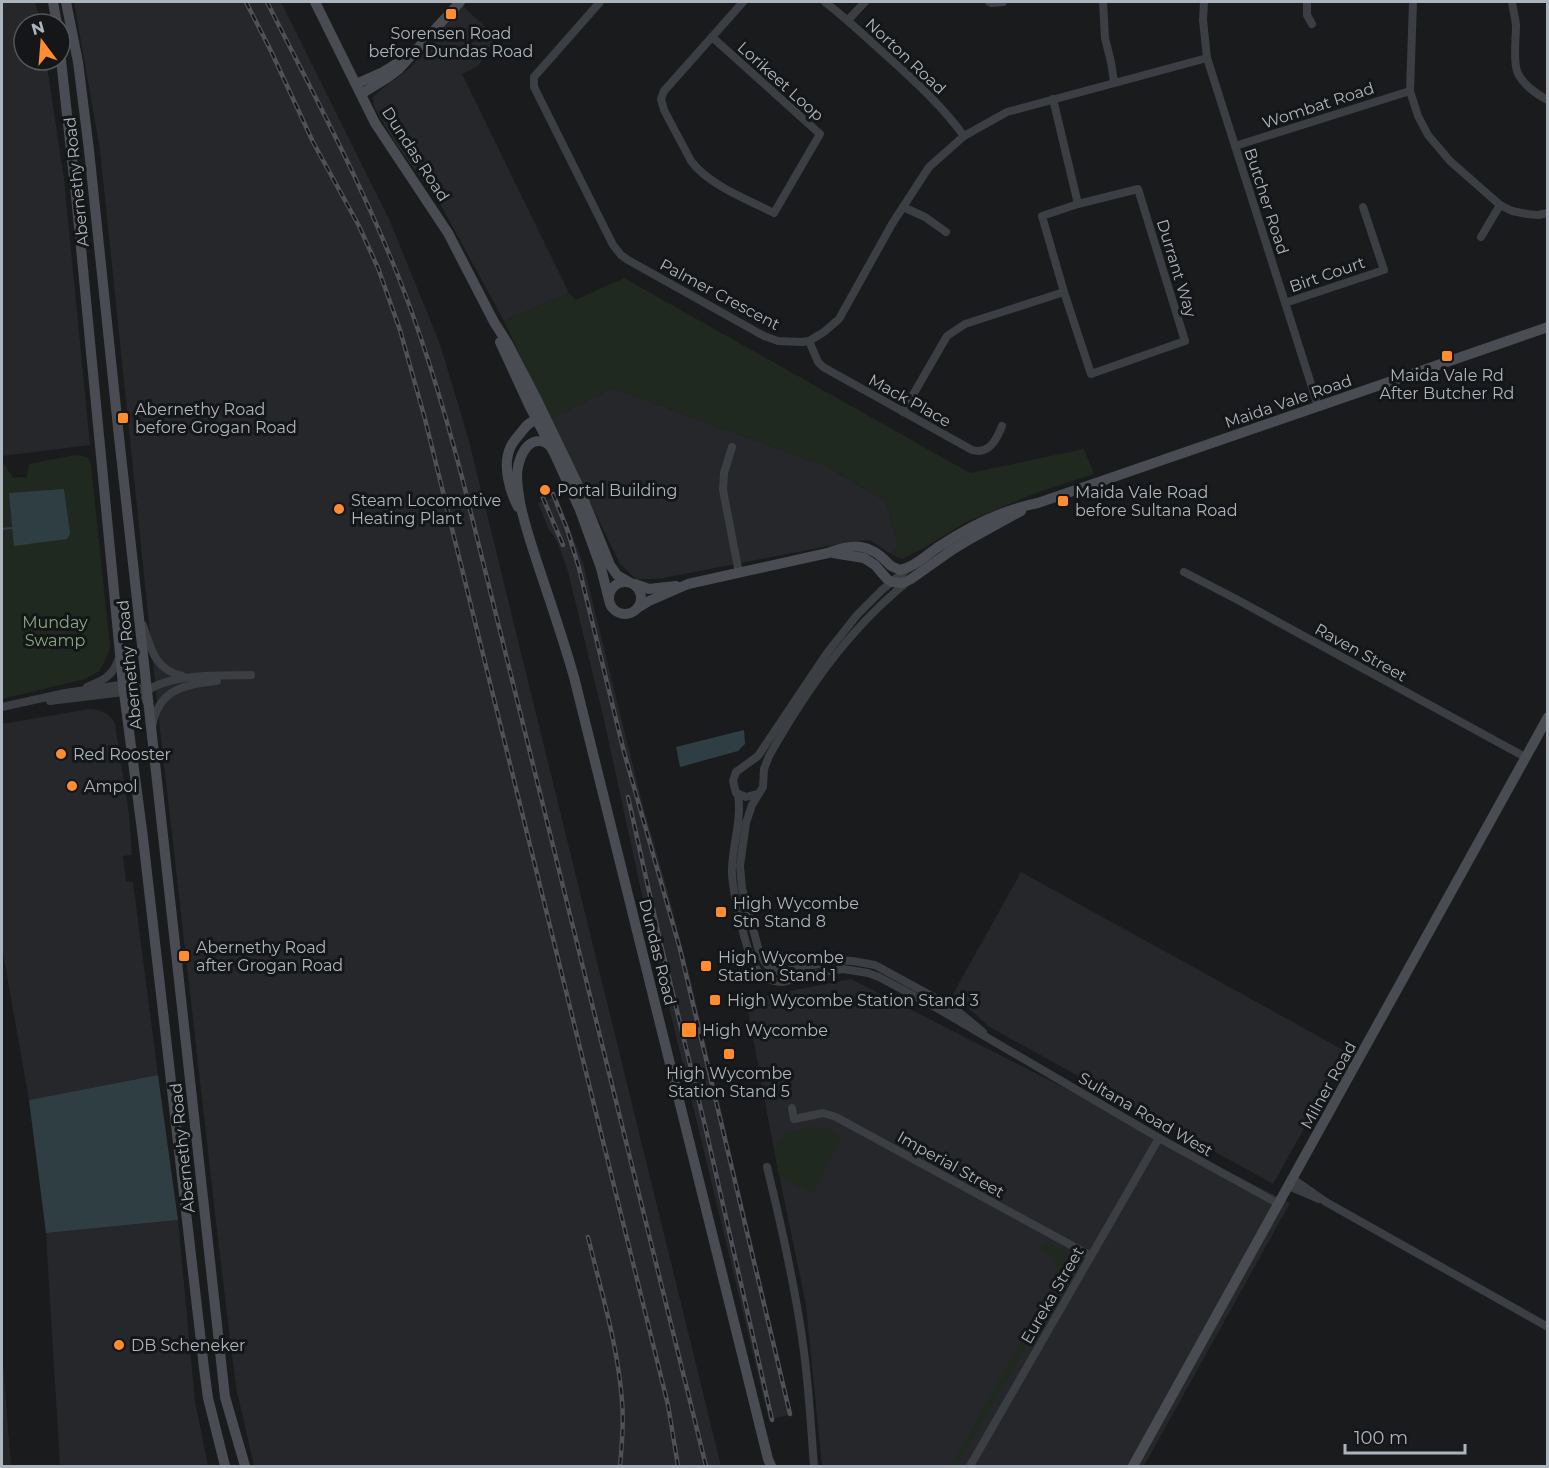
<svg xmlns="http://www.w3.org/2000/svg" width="1549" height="1468" font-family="Montserrat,sans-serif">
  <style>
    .built { fill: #26272a }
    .green { fill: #20291f }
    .water { fill: #2e3e43 }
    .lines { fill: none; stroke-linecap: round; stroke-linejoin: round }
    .stream { stroke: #2e3e43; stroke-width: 2 }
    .street { stroke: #3b3e42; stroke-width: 8 }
    .secondary { stroke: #494d53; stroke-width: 10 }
    .rail-casing { stroke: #4e5258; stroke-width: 4.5 }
    .rail { stroke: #151618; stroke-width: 2; stroke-dasharray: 7; stroke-linecap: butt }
    .poi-dot { fill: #ff8d30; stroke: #151618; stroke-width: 2 }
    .labels { text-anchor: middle; stroke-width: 6; stroke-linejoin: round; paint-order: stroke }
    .poi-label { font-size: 16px; fill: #acb5bd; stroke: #151618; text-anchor: start }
    .street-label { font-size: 16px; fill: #acb5bd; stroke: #151618 }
    .park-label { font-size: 16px; fill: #87aa81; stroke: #151618 }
  </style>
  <rect width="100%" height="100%" fill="#1a1b1d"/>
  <g class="built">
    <polygon points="2,2 35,2 41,23 24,24 24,60 46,60 64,179 90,445 2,456"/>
    <polygon points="74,2 281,2 389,219 440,344 469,441 721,1466 254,1466 236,1387 219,1248 159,720 100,150"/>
    <polygon points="463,6 498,39 478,66 462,74 569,293 504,321 442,207 395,143 374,107 373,97 382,89 410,68"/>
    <polygon points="612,388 826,466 886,501 898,545 891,554 870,540 854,541 658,579 636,579 620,564 550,419"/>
    <polygon points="557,496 583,563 642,802 667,889 691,981 792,1414 769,1420 644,904 604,720 571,584 567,568 557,541 549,530 538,503"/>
    <polygon points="89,709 98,710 107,714 113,720 115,724 129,815 132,855 123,856 126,881 133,882 158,1075 29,1100 2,947 2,724"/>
    <polygon points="1021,872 1347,1052 1273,1184 988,1026 953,994"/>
    <polygon points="851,979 1290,1203 1144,1466 822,1466 806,1305 774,1150 746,1000"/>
    <polygon points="178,1220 195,1402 208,1466 60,1466 46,1233"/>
    <polygon points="2,1352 11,1466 2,1466"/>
  </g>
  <g class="green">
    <polygon points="624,278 970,473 1084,449 1094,474 1036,493 966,522 926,547 902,559 891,554 898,545 886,501 826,466 612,388 550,419 504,321 569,293 575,300"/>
    <polygon points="75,455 88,457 91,465 110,647 106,659 99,671 85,679 2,699 2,464 5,465 13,478 27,477 29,464"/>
    <polygon points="812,1127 829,1129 841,1138 812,1194 779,1176 774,1150 785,1133"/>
    <path d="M1046 1241C1060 1248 1072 1250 1071 1269L957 1466H951L1060 1273 1054 1257 1040 1249Z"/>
  </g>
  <g class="water">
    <polygon points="64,489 70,534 67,539 14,546 9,493"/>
    <polygon points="744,730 745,744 738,751 680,767 676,747"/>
    <polygon points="158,1075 178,1220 46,1233 29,1100"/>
  </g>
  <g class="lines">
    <polyline class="stream" points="2,529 12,528"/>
    <g class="street">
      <polyline points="600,2 534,77 534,87 613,245 621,255 628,260 764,336 778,341 802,342 809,341 824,332 839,319 892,224 929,167 964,136 1007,112 1207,58"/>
      <path d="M825 2C847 19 867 38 887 56 915 81 942 106 964 136"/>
      <polyline points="989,2 991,3 1003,2"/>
      <polyline points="1103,2 1105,38 1111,62 1114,82"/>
      <polyline points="1204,2 1203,20 1207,58 1318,406"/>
      <polyline points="1307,2 1307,15 1312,24"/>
      <polyline points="1413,2 1410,91 1418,116 1428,135 1450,161 1500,205 1512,211 1527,214 1538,215 1548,213"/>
      <path d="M1512 2C1513 9 1515 17 1516 25 1516 38 1513 59 1517 71 1521 83 1537 95 1548 100"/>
      <polyline points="848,20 865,2"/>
      <path d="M712 37 820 134 774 213C747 199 710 186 691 161L664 110 661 99 664 91 743 2"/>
      <polyline points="1053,99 1078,204"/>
      <polyline points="1235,146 1410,91"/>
      <polygon points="1138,189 1185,341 1091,374 1064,292 1042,216 1078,204"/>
      <polyline points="903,207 925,217 946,232"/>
      <polyline points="1481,237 1500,205"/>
      <polyline points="1285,303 1384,270 1363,207"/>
      <path d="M809 341 818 362 823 367 972 450C989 455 997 439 1002 426"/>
      <polyline points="903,412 947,336 965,324 1064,292"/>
      <polyline points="732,447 724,473 723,490 739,573"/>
      <polyline points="1184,572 1236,599 1525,757"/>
      <path d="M906 583C847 631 806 691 769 756L764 769 763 787 752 805 746 823 740 866 742 888 760 955 767 965 777 971 783 972 835 960 852 961 875 965 941 1001 960 1013 983 1032"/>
      <path d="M143 625C151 649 155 670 182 676"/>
      <path d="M87 687C104 680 113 676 119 658"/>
      <polyline points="50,701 124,692 131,691 138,687"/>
      <path d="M2 707 65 693 127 684C136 686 142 693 146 701"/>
      <path d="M129 718C138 670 214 676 251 675"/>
      <path d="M153 723C160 688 186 685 217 681"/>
      <path d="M738 794C742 819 733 843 732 868 731 886 747 959 758 971 764 979 773 982 783 982L822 972 843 969 868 973 879 977 935 1007 1159 1138 1279 1204"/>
      <polyline points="757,794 746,797 736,793 733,781 736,772 758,756 827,653 857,615 882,590 906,570"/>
      <polyline points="792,1108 794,1119 823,1113 836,1117 1091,1256"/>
      <path d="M767 1167C782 1228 796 1289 804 1352 809 1390 811 1428 814 1466"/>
      <polyline points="1293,1179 1326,1202 1548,1327"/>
      <polyline points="1289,1186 1319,1199"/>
      <polyline points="970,1466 1159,1138"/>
    </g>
    <g class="secondary">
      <polyline points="53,2 57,24"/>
      <polyline points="66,2 78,62 89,150 119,437 225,1397 245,1466"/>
      <polyline points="315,2 375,123 448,233 494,322 508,344 536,398 577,483 610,565 617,575 629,582"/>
      <polyline points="60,51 76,196 123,685 143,838 204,1368 208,1398 225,1466"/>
      <polyline points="356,84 383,72 396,64"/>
      <polyline points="361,94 387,78 399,69 460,2"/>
      <polyline points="500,342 529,405 555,455 580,510 601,568 609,600"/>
      <path d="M551 447C545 441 537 439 530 444 522 450 518 463 517 473 517 503 528 534 537 562 550 601 563 638 574 677L768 1459 771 1466"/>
      <path d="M518 507C509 490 502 464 511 446 514 440 519 435 523 430 528 423 534 419 543 420"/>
      <polyline points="833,553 864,558 875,565 887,579 892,582 902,583 911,579 952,550 970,539 1021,511"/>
      <path d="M891 566 900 570C915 567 927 554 940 546 970 526 1002 510 1038 503L1548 327"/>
      <circle cx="625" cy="598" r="16"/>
      <polyline points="635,584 649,589 676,586"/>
      <path d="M639 607 649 601 688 584 828 553C853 543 870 543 889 564"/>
      <polyline points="1133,1466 1548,717"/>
    </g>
    <g class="rail-casing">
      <g id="rail">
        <polyline points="246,2 271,51 313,142 359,226 378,268 400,330 425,419 668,1405 678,1466"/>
        <path d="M267 2C309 85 354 169 390 256 421 330 444 407 464 485L706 1466"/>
        <polyline points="553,494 567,529 579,568 624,752 680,949 790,1414"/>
        <polyline points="543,498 563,545"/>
        <polyline points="628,797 661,945 706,1130 772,1420"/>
        <path d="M588 1237C601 1291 618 1346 622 1401 624 1423 622 1445 620 1466"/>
      </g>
    </g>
    <use href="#rail" class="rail"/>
  </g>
  <g class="poi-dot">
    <rect x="445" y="8" width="12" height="12" rx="3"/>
    <rect x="1441" y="350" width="12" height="12" rx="3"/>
    <rect x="117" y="412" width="12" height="12" rx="3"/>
    <circle cx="545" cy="490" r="6"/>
    <rect x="1057" y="495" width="12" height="12" rx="3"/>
    <circle cx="339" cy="509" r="6"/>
    <circle cx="61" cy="754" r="6"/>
    <circle cx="72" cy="786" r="6"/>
    <rect x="715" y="906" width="12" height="12" rx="3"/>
    <rect x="178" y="950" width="12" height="12" rx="3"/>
    <rect x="700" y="960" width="12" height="12" rx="3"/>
    <rect x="709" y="994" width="12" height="12" rx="3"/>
    <rect x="681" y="1022" width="16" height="16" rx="3"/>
    <rect x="723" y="1048" width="12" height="12" rx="3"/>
    <circle cx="119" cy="1345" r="6"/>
  </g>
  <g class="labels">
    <g class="poi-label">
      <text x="451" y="39" text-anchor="middle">Sorensen Road<tspan x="451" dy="18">before Dundas Road</tspan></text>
      <text x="1447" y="381" text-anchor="middle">Maida Vale Rd<tspan x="1447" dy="18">After Butcher Rd</tspan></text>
      <text x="135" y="415">Abernethy Road<tspan x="135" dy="18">before Grogan Road</tspan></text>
      <text x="557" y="496">Portal Building</text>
      <text x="1075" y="498">Maida Vale Road<tspan x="1075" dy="18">before Sultana Road</tspan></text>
      <text x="351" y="506">Steam Locomotive<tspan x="351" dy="18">Heating Plant</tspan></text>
      <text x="73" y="760">Red Rooster</text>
      <text x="84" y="792">Ampol</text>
      <text x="733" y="909">High Wycombe<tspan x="733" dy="18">Stn Stand 8</tspan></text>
      <text x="196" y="953">Abernethy Road<tspan x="196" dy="18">after Grogan Road</tspan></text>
      <text x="718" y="963">High Wycombe<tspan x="718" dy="18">Station Stand 1</tspan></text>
      <text x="727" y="1006">High Wycombe Station Stand 3</text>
      <text x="702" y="1036">High Wycombe</text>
      <text x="729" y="1079" text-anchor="middle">High Wycombe<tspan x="729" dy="18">Station Stand 5</tspan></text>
      <text x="131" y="1351">DB Scheneker</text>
    </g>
    <g class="street-label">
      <text transform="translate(906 56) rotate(43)" y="6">Norton Road</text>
      <text transform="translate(781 81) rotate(42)" y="6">Lorikeet Loop</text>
      <text transform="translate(1318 105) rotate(-18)" y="6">Wombat Road</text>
      <text transform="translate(416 154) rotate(57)" y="6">Dundas Road</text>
      <text transform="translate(76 182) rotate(-96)" y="6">Abernethy Road</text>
      <text transform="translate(1267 201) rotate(72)" y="6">Butcher Road</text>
      <text transform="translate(1177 268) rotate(73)" y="6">Durrant Way</text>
      <text transform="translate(1327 274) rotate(-19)" y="6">Birt Court</text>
      <text transform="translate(720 294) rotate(28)" y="6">Palmer Crescent</text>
      <text transform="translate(910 400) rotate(29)" y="6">Mack Place</text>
      <text transform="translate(1288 401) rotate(-19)" y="6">Maida Vale Road</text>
      <text transform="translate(1361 652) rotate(29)" y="6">Raven Street</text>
      <text transform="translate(129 665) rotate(-96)" y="6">Abernethy Road</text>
      <text transform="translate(658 952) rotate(76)" y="6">Dundas Road</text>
      <text transform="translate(1328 1085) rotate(-61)" y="6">Milner Road</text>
      <text transform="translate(1146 1114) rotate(30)" y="6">Sultana Road West</text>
      <text transform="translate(182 1148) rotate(-96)" y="6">Abernethy Road</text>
      <text transform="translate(951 1164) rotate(29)" y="6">Imperial Street</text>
      <text transform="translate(1052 1295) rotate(-60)" y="6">Eureka Street</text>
    </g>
    <g class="park-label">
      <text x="55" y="628">Munday<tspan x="55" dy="18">Swamp</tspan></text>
    </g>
  </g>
  <rect width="1549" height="1468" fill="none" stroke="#acb5bd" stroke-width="6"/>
  <g transform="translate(42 42) rotate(344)"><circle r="28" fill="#151618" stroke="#51565a" stroke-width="1.5"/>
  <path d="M0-4.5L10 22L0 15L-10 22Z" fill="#ff8d30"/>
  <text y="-9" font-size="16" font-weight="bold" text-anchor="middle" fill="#acb5bd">N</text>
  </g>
  <path d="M1345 1444v9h120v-9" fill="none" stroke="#acb5bd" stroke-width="3"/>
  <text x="1354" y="1444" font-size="18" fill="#acb5bd" stroke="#151618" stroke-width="4.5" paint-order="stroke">100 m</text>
</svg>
